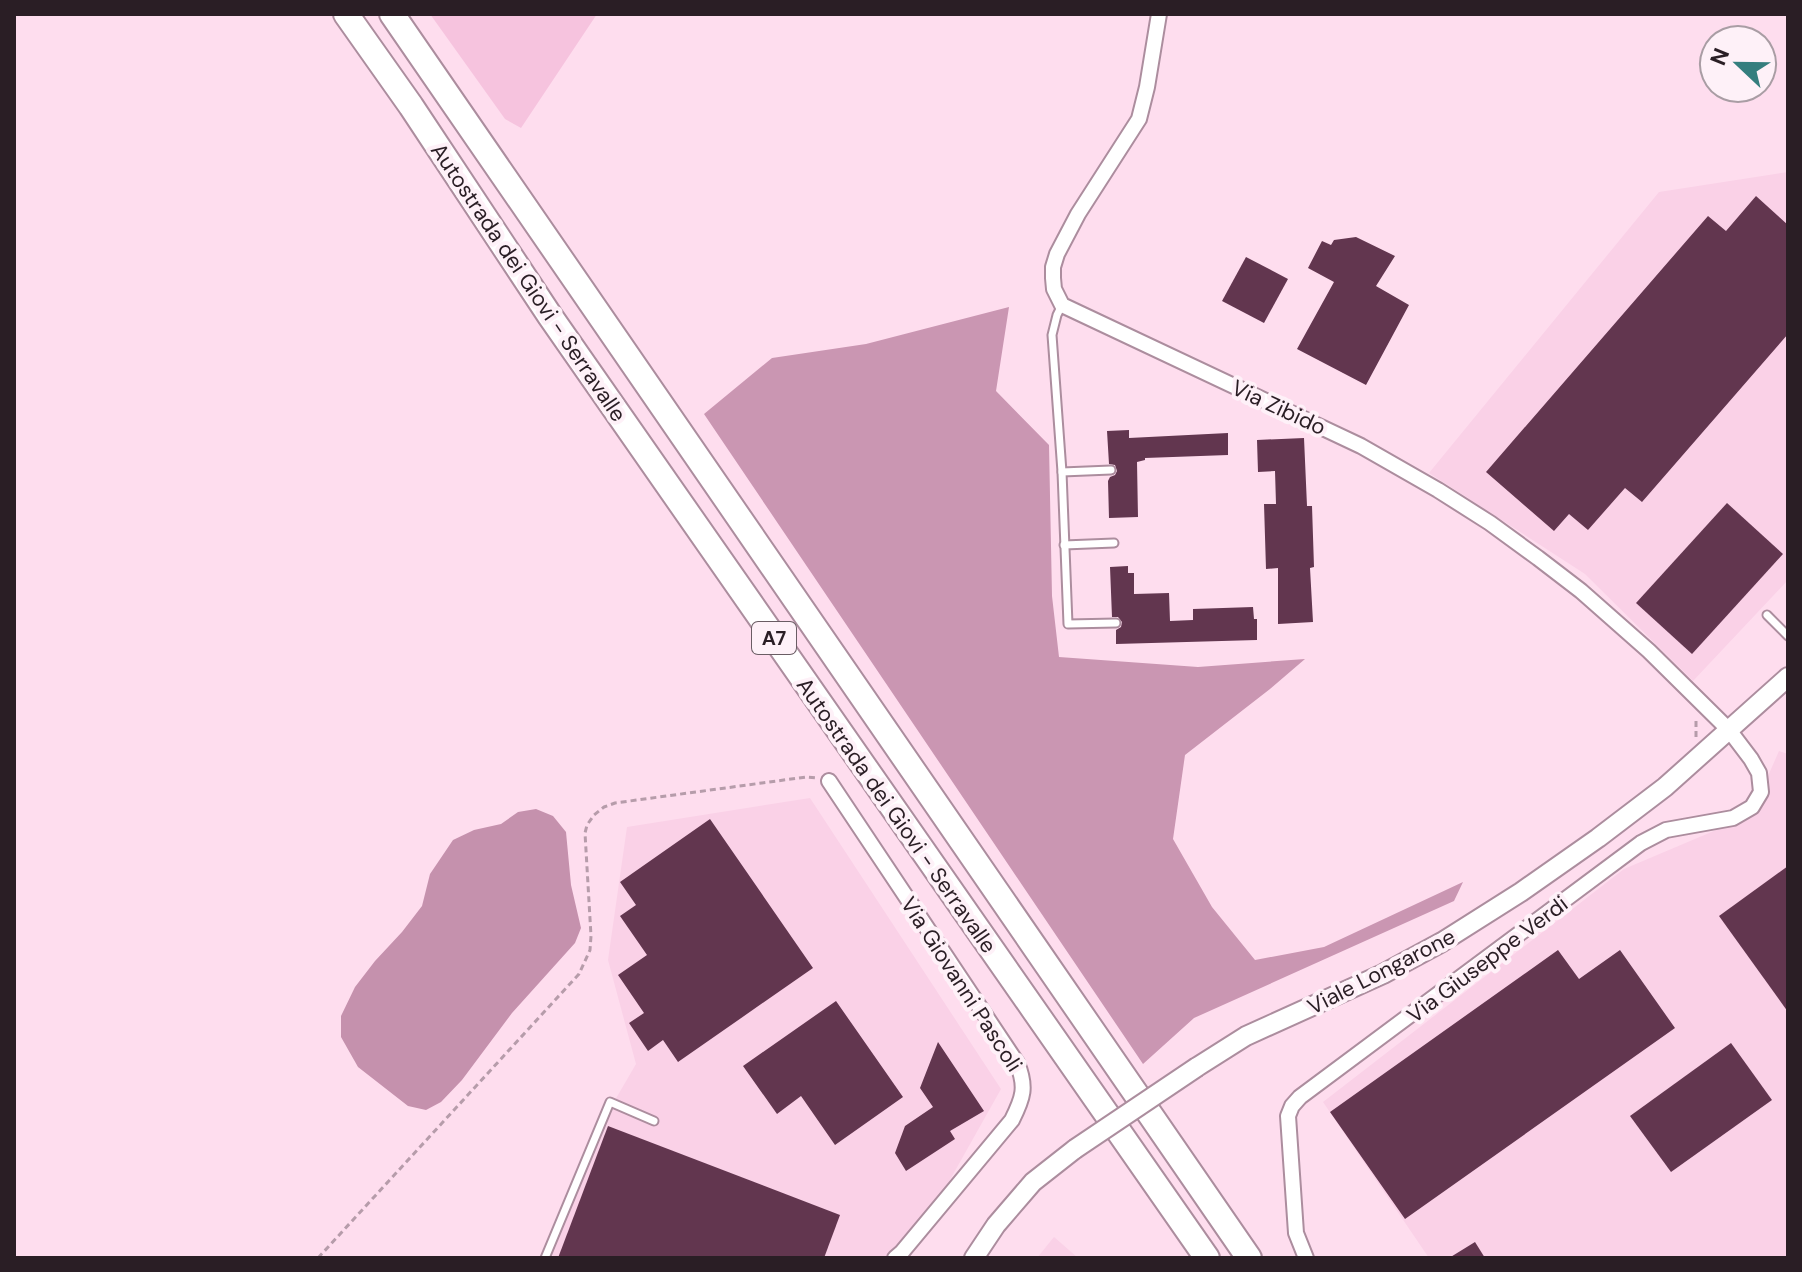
<svg xmlns="http://www.w3.org/2000/svg" width="1802" height="1272" font-family="'DM Sans',sans-serif">
  <style>
    .built { fill: #fad1e7 }
    .green { fill: #f6c3de }
    .forest { fill: #ca96b2 }
    .water { fill: #c591ad }
    .building { fill: #62364f }
    .lines { fill: none; stroke-linecap: round; stroke-linejoin: round }
    .service-casing { stroke: #ac8d9e; stroke-width: 11 }
    .minor-casing { stroke: #ac8d9e; stroke-width: 18 }
    .secondary-casing { stroke: #ac8d9e; stroke-width: 22 }
    .motorway-casing { stroke: #ac8d9e; stroke-width: 28 }
    .path { stroke: #b69caa; stroke-width: 3; stroke-dasharray: 6 4; stroke-linecap: butt }
    .service { stroke: #fff; stroke-width: 7 }
    .minor { stroke: #fff; stroke-width: 14 }
    .secondary { stroke: #fff; stroke-width: 18 }
    .motorway { stroke: #fff; stroke-width: 24 }
    .secondary-bridge-casing { stroke: #ac8d9e; stroke-width: 22; stroke-linecap: butt }
    .secondary-bridge { stroke: #fff; stroke-width: 18 }
    .labels { text-anchor: middle; stroke-width: 8; stroke-linejoin: round; paint-order: stroke }
    .shield { fill: #fef1f8; stroke: #6a5d64; stroke-width: 2 }
    .shield-label { font-size: 20px; font-weight: bold; fill: #2a1e25 }
    .street-label { font-size: 22px; fill: #2a1e25; stroke: #fef1f8 }
  </style>
  <rect width="100%" height="100%" fill="#feddee"/>
  <g class="built">
    <polygon points="1788,172 1788,580 1693,681 1585,574 1429,473 1659,192"/>
    <polygon points="1779,751 1788,754 1788,1258 1429,1258 1323,1102 1624,869 1754,814 1761,792"/>
    <polygon points="810,798 1001,1089 906,1258 547,1258 586,1150 636,1064 608,960 627,827"/>
    <polygon points="1054,1237 1078,1258 1037,1258"/>
  </g>
  <polygon class="green" points="430,14 597,14 521,128 505,119"/>
  <polygon class="forest" points="1009,307 996,391 1049,445 1052,596 1059,657 1198,667 1305,659 1270,689 1185,755 1173,839 1212,907 1255,960 1324,947 1463,882 1454,901 1194,1018 1143,1064 704,414 772,358 866,344"/>
  <polygon class="water" points="536,809 553,816 566,832 571,885 581,928 575,943 512,1013 462,1080 441,1102 426,1110 408,1106 358,1067 341,1037 341,1016 355,987 375,961 402,932 422,906 430,874 453,840 474,830 501,824 518,812"/>
  <g class="building">
    <polygon points="1756,196 1788,225 1788,334 1642,502 1625,488 1588,530 1569,514 1554,531 1486,472 1708,216 1726,231"/>
    <polygon points="1356,237 1395,256 1376,286 1409,305 1366,385 1297,349 1334,282 1308,268 1322,241 1331,245 1334,240"/>
    <polygon points="1246,257 1288,279 1264,323 1222,301"/>
    <polygon points="1129,430 1129,438 1228,433 1228,455 1145,458 1145,460 1137,462 1138,517 1109,518 1108,481 1110,477 1115,475 1117,471 1115,465 1109,464 1107,431"/>
    <polygon points="1304,438 1307,506 1312,506 1314,567 1310,568 1313,622 1278,624 1278,568 1266,569 1264,504 1276,504 1275,471 1258,472 1257,440"/>
    <polygon points="1727,503 1783,554 1692,654 1636,603"/>
    <polygon points="1128,566 1128,573 1134,573 1134,594 1169,593 1170,621 1193,620 1193,609 1253,607 1254,619 1257,619 1257,640 1116,644 1116,630 1121,627 1122,622 1118,617 1112,617 1110,567"/>
    <polygon points="710,819 813,968 678,1062 663,1040 648,1051 629,1023 644,1013 618,975 647,955 620,916 636,905 620,882"/>
    <polygon points="1788,866 1788,1012 1719,916"/>
    <polygon points="1558,950 1579,979 1620,950 1675,1028 1405,1219 1330,1112"/>
    <polygon points="836,1001 903,1097 835,1145 801,1096 777,1114 743,1066"/>
    <polygon points="938,1042 984,1111 950,1131 955,1139 906,1171 895,1153 905,1126 933,1107 920,1088"/>
    <polygon points="1731,1043 1772,1100 1671,1172 1630,1116"/>
    <polygon points="608,1126 840,1215 824,1258 558,1258"/>
    <polygon points="1475,1242 1485,1258 1449,1258"/>
  </g>
  <g class="lines">
    <g class="service-casing">
      <g id="service">
        <polyline points="1062,305 1057,315 1052,335 1062,472 1068,624 1116,623"/>
        <polyline points="1062,472 1111,470"/>
        <polyline points="1064,545 1114,543"/>
        <polyline points="1767,615 1788,636"/>
        <polyline points="545,1258 610,1102 654,1121"/>
      </g>
    </g>
    <g class="minor-casing">
      <g id="minor">
        <polyline points="1159,14 1147,87 1139,119 1078,214 1057,254 1053,267 1053,278 1054,289 1062,305 1361,446 1438,490 1490,523 1538,558 1581,591 1649,651 1729,730 1751,759 1759,773 1761,792 1752,807 1733,818 1666,830 1641,843 1300,1097 1292,1106 1288,1116 1296,1233 1306,1258"/>
        <path d="M829 781 1017 1063C1027 1087 1023 1098 1012 1120L902 1252 895 1258"/>
      </g>
    </g>
    <g class="secondary-casing">
      <g id="secondary">
        <polyline points="1197,1067 1246,1036 1383,974 1442,942 1521,892 1598,838 1665,787 1788,677"/>
        <polyline points="974,1258 996,1225 1033,1182 1075,1149"/>
      </g>
    </g>
    <g class="motorway-casing">
      <g id="motorway">
        <polyline points="346,14 411,106 550,316 1207,1258"/>
        <polyline points="392,14 1249,1258"/>
      </g>
    </g>
    <g class="path">
      <polyline points="1696,737 1696,717"/>
      <polyline points="318,1258 579,974 590,950 591,936 585,833 587,825 594,815 604,807 615,803 806,777 817,778"/>
    </g>
    <use href="#service" class="service"/>
    <use href="#minor" class="minor"/>
    <use href="#secondary" class="secondary"/>
    <use href="#motorway" class="motorway"/>
    <g class="secondary-bridge-casing">
      <polyline id="secondary-bridge" points="1075,1149 1197,1067"/>
    </g>
    <use href="#secondary-bridge" class="secondary-bridge"/>
  </g>
  <g class="labels">
    <rect class="shield" x="752" y="622" width="44" height="32" rx="6"/>
    <g class="shield-label">
      <text x="774" y="645">A7</text>
    </g>
    <g class="street-label">
      <text transform="translate(529 282) rotate(56)" y="8">Autostrada dei Giovi - Serravalle</text>
      <text transform="translate(1279 407) rotate(25)" y="8">Via Zibido</text>
      <text transform="translate(897 815) rotate(55)" y="8">Autostrada dei Giovi - Serravalle</text>
      <text transform="translate(1487 959) rotate(-37)" y="8">Via Giuseppe Verdi</text>
      <text transform="translate(1381 971) rotate(-27)" y="8">Viale Longarone</text>
      <text transform="translate(962 984) rotate(57)" y="8">Via Giovanni Pascoli</text>
    </g>
  </g>
  <rect width="1802" height="1272" fill="none" stroke="#2a1e25" stroke-width="32"/>
  <g transform="translate(1738 64) rotate(292)"><circle r="38" fill="#fef1f8" stroke="#a99da4" stroke-width="2"/>
  <path d="M0-6L14 30L0 20L-14 30Z" fill="#357e7e"/>
  <text y="-12" font-size="22" font-weight="bold" text-anchor="middle" fill="#2a1e25">N</text>
  </g>
</svg>
